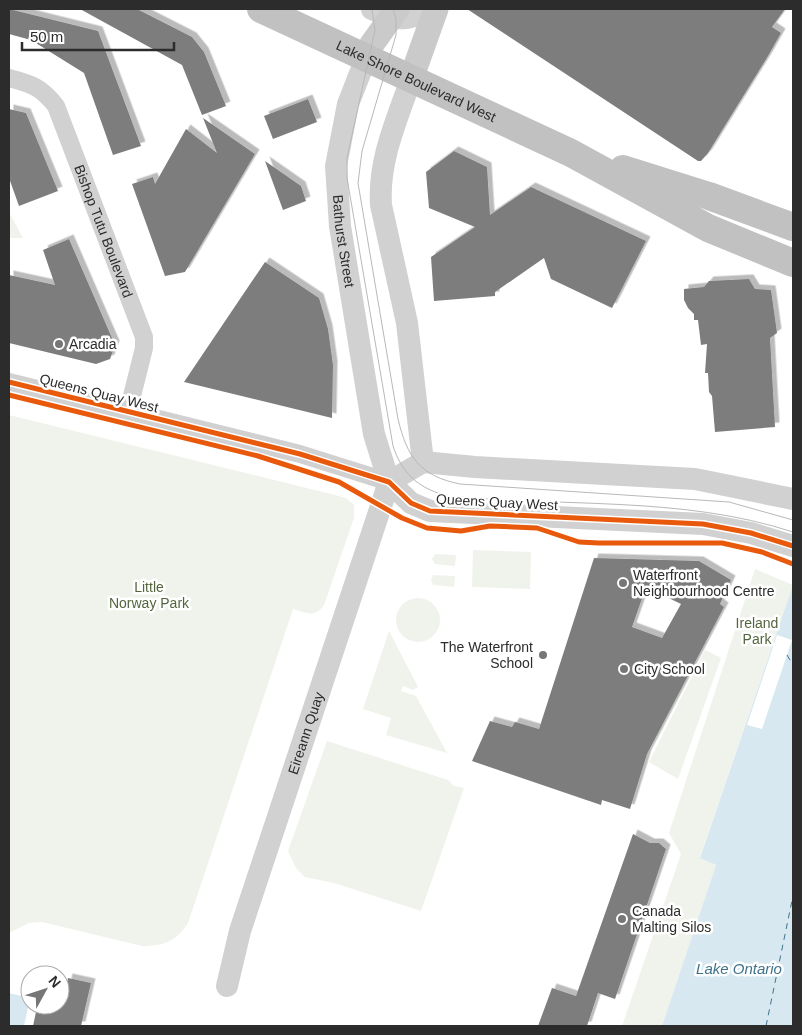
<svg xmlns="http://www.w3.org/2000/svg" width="802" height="1035" font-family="Arial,sans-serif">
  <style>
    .green { fill: #f0f3eb }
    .water { fill: #d8e8f0 }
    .pier { fill: #fff }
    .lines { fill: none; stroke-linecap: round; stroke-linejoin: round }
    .ferry { stroke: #3f738a; stroke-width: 1; stroke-dasharray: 6 5; stroke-linecap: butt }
    .building { fill: #7d7d7d; fill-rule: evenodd; filter: url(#shadow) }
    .minor { stroke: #d1d1d1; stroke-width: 18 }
    .tertiary { stroke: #d1d1d1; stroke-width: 22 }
    .secondary { stroke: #cacaca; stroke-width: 25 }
    .trunk { stroke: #c1c1c1; stroke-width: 28 }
    .tram { stroke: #b8b8b8; stroke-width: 1 }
    .cycleway-casing { stroke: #fff; stroke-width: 8 }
    .cycleway { stroke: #e8590c; stroke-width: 5 }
    .poi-dot { fill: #767676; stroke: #fff; stroke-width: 2 }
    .labels { text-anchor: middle; stroke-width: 5; stroke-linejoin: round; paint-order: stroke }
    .street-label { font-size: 14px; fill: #2c2c2c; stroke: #fff }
    .poi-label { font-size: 14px; fill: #2c2c2c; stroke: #fff; text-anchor: start }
    .park-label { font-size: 14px; fill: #53653d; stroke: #fff }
    .water-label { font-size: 15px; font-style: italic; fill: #3f738a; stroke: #fff }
  </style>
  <defs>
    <filter id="shadow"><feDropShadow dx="4.5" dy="-4.5" stdDeviation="0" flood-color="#0004"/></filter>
  </defs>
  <rect width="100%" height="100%" fill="#fff"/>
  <g class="green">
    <polygon points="9,212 23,238 9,238"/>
    <path d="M9 415 331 494 346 498 354 505V518L324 605C315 618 306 613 293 609L188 923C176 942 163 946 142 946L42 922 29 923 9 933Z"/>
    <polygon points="473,550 531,552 530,589 472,587"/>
    <polygon points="435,554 456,555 455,566 435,564 432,559"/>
    <polygon points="755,569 793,585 700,857 716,865 662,1026 622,1026 681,854 669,833"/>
    <polygon points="433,575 455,576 454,587 433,585 431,580"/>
    <circle cx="418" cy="620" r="22"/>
    <polygon points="389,631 418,687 413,690 403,686 401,691 416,696 447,753 386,735 391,718 363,709"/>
    <polygon points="705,650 721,658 678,779 649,762"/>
    <polygon points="327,741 448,780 454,786 464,788 421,911 334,883 305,877 296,868 288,851"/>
  </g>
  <g class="water">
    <polygon points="793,585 793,1026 662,1026 716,865 700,858"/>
    <polygon points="9,993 30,998 24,1026 9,1026"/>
  </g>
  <polygon class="pier" points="777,635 792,640 762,729 747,725"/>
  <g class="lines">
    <g class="ferry">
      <polyline points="787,655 793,665"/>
      <polyline points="766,1026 793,896"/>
    </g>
  </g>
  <g class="building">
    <polygon points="9,9 98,31 141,146 113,155 84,73 31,40 9,34"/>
    <polygon points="80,9 137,9 192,37 204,52 226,106 202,115 182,65"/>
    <polygon points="467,9 785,9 772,27 781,33 768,56 708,153 701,161 698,161"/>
    <polygon points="308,99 317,122 273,139 264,116"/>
    <polygon points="9,109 26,113 58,191 19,206 9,178"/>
    <polygon points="203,118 255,154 185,272 165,276 132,184 153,177 155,184 186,129 217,153"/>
    <polygon points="454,151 487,167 490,215 531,187 646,241 612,308 551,279 544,258 495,292 495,296 434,301 431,257 475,227 429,208 426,172"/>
    <polygon points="265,161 301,186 306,201 283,210"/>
    <polygon points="69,239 115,345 110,359 96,364 9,343 9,275 55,285 43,250"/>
    <polygon points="265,262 319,298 328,329 333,365 332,418 184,382"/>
    <polygon points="749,279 755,289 771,290 777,333 770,338 775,427 715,432 712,396 709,392 708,373 705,373 707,344 701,345 698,320 694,320 694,314 688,308 684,300 684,289 704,287 709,281"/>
    <path d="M594 558 699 561 731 580 720 604 724 607 647 754 630 809 602 800 601 805 472 761 490 721 512 727 515 722 539 729ZM646 587 681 604 662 638 632 627Z"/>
    <polygon points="633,834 650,843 659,843 666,849 615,999 598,993 587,1026 538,1026 552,988 576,996"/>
    <polygon points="68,978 91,983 81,1026 33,1026 37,1007 60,1005 60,986 66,988"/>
  </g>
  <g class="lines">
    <g class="minor">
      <path id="s1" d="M9 78C32 84 41 87 56 106L144 337V348L128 412"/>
      <polyline points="9,382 300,454 389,482"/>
    </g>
    <g class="tertiary">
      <path d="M372 9C397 21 405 22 432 9"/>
      <path id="s2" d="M366 58 348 104 336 166 340 226 374 434 389 482 411 503 430 511 703 524 751 533 793 546"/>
      <path d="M411 79C397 120 378 160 381 205L407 323 423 462"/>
      <polyline points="423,462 475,467 695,479 793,499"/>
      <polyline points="389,482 423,462"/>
      <path id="s3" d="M227 986 240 931 389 482"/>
    </g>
    <g class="secondary">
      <polyline points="366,58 372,44 397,9"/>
      <polyline points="411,79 436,9"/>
    </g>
    <g class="trunk">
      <path id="s4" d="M261 9 571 153 708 228 793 263"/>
      <polyline points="623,169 709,196 793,227"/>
    </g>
    <g class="tram">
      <path d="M372 9 375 30 347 158V178L393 446C402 473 417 487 444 495 561 508 680 495 793 532"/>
      <path d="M393 9 396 19V35L362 151 358 183 398 419C407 457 420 476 460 484L729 502 793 520"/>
    </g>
    <g class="cycleway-casing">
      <g id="cycleway">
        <polyline points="9,382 300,454 389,482 411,503 430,511 703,524 751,533 793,546"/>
        <polyline points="9,395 258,456 339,482 402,518 427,528 461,531 490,526 537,528 579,542 599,543 722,543 762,552 793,564"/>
      </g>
    </g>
    <use href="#cycleway" class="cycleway"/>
  </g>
  <g class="poi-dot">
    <circle cx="59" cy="344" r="5"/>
    <circle cx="623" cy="583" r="5"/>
    <circle cx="543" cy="655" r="5"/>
    <circle cx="624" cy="669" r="5"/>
    <circle cx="622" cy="919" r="5"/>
  </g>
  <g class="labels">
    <g class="street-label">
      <text dy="5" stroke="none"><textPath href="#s4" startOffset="171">Lake Shore Boulevard West</textPath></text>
      <text dy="5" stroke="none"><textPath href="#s1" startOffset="190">Bishop Tutu Boulevard</textPath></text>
      <text dy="5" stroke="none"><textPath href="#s2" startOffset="188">Bathurst Street</textPath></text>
      <text transform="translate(99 393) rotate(14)" y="5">Queens Quay West</text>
      <text transform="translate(497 502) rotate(3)" y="5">Queens Quay West</text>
      <text dy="5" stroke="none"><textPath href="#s3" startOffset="265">Eireann Quay</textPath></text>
    </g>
    <g class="poi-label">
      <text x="69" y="349">Arcadia</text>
      <text x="633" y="580">Waterfront<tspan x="633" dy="16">Neighbourhood Centre</tspan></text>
      <text x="533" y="652" text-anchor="end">The Waterfront<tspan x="533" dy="16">School</tspan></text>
      <text x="634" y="674">City School</text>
      <text x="632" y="916">Canada<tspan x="632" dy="16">Malting Silos</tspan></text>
    </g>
    <g class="park-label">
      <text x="149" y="592">Little<tspan x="149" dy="16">Norway Park</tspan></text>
      <text x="757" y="628">Ireland<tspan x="757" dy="16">Park</tspan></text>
    </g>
    <g class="water-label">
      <text x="739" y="974">Lake Ontario</text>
    </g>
  </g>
  <rect width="802" height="1035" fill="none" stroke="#2c2c2c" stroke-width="20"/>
  <g transform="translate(45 990) rotate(50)"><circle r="24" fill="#ffffff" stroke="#ababab"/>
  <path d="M0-4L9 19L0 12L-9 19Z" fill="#767676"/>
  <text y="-8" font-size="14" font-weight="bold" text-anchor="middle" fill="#2c2c2c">N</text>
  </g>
  <path d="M22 42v8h152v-8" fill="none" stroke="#2c2c2c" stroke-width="2.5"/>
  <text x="30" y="42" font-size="15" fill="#2c2c2c" stroke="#ffffff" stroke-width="4" paint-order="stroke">50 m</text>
</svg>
